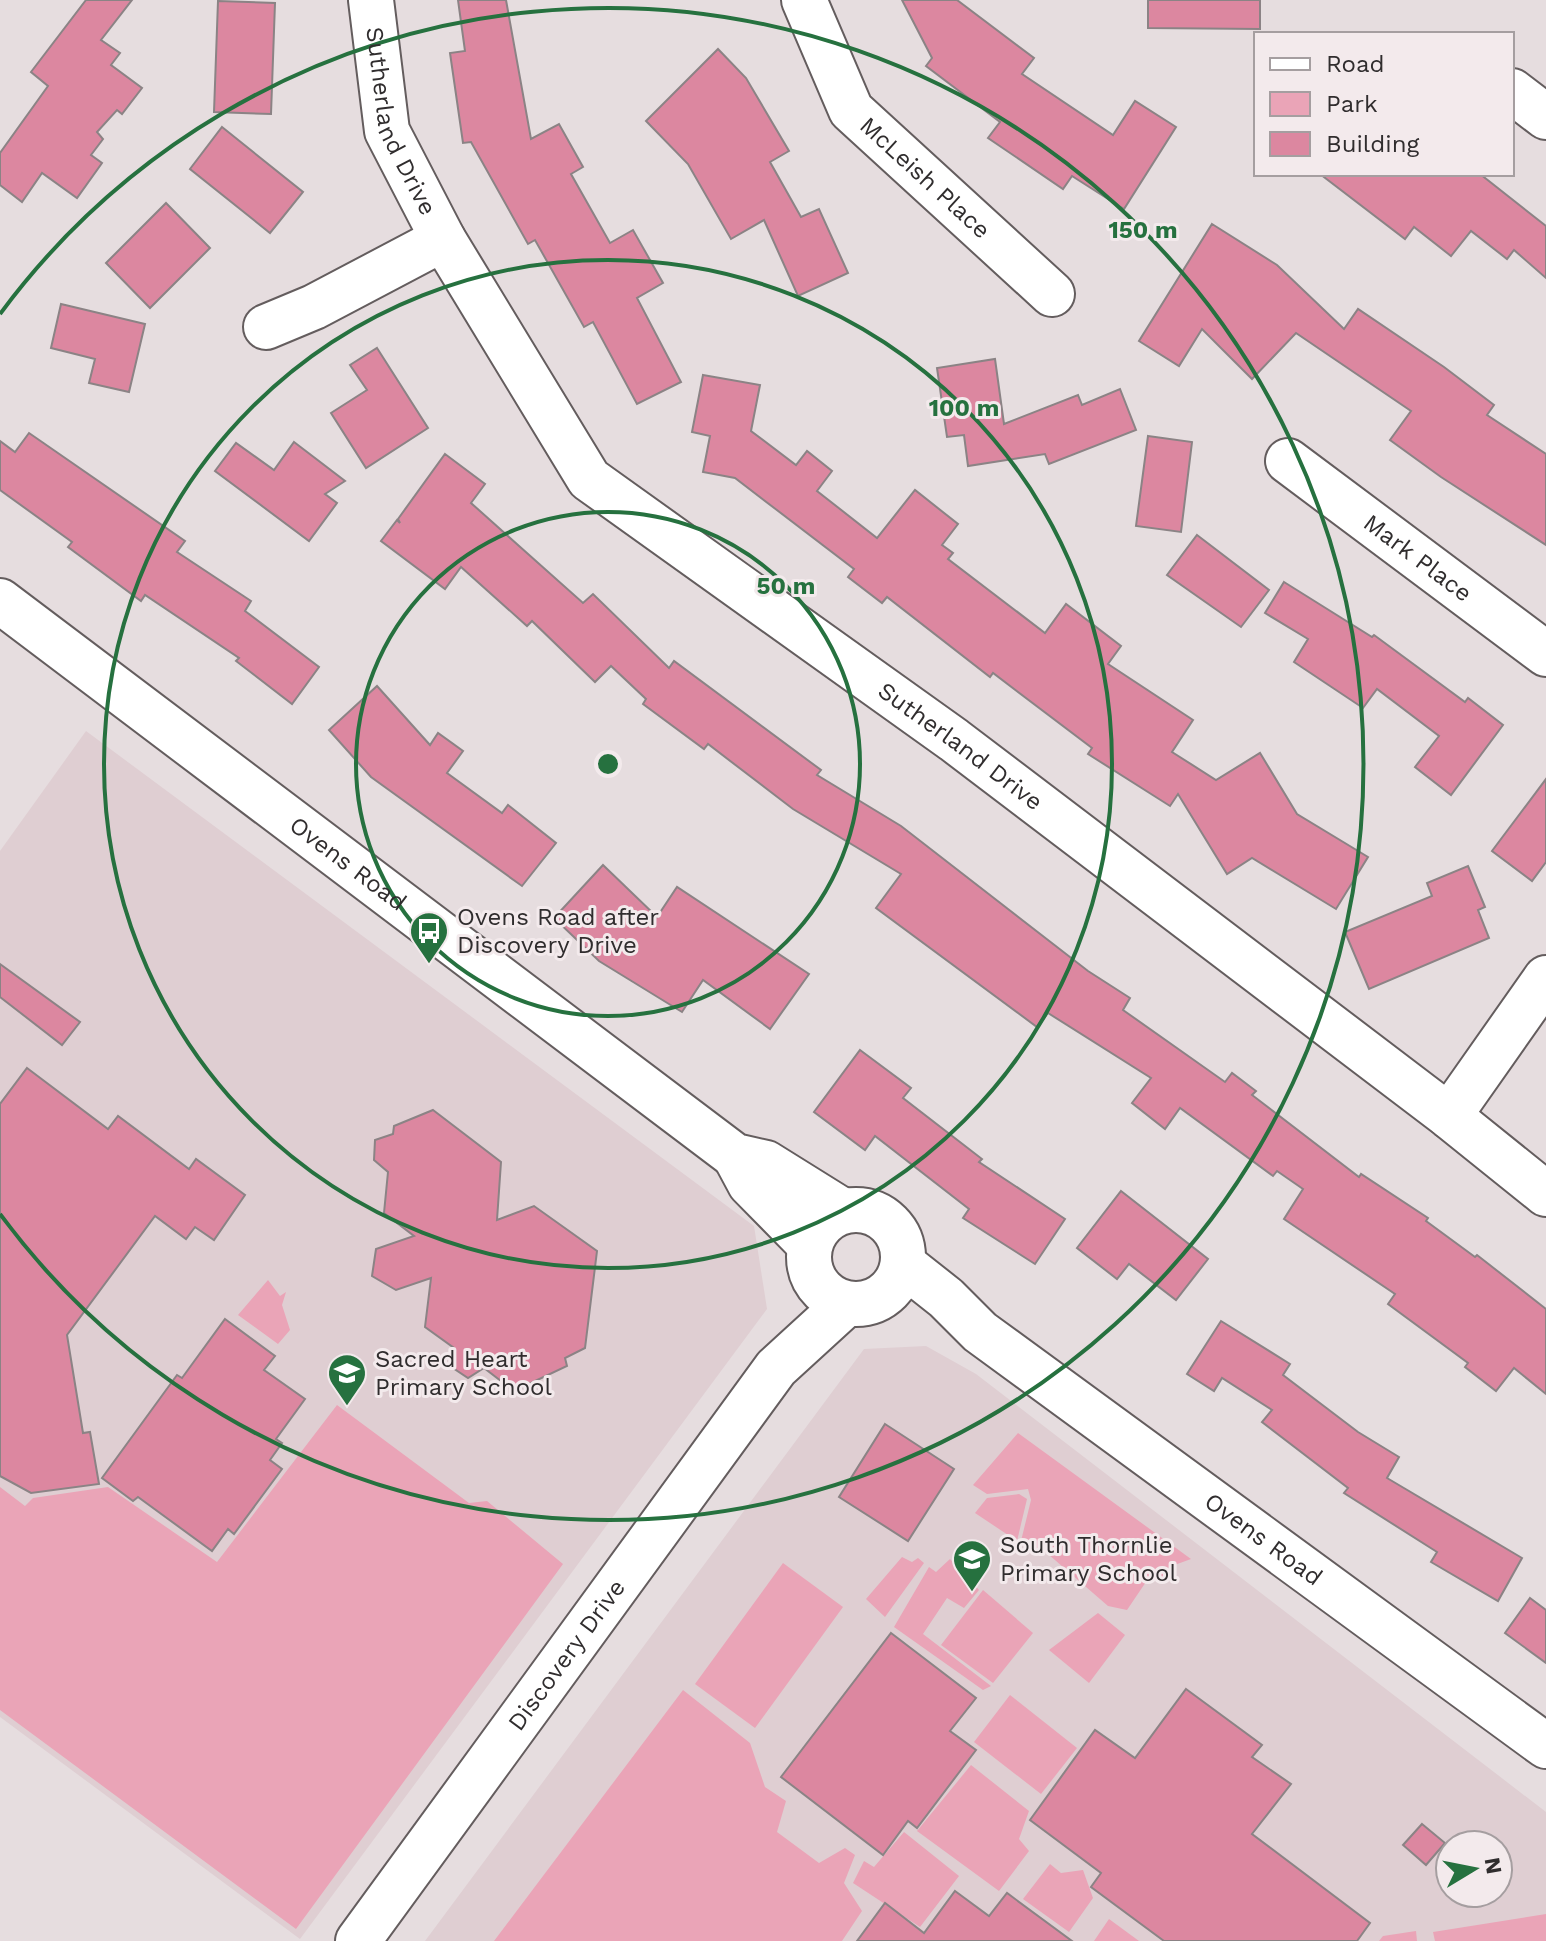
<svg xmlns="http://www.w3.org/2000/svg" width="1546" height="1941" font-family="'Work Sans',sans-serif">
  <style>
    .built { fill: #dfced2; fill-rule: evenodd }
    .green { fill: #eaa4b7 }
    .building { fill: #dc87a0; stroke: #8b8385; stroke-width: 2 }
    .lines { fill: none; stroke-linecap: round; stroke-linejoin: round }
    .minor-casing { stroke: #645d5e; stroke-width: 48 }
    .minor { stroke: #fff; stroke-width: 44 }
    .ring { fill: none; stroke: #26713f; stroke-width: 4 }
    .labels { text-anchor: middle; stroke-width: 6; stroke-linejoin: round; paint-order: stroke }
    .street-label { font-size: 24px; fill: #302d2e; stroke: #f3eaec }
    .poi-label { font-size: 24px; fill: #302d2e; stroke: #f3eaec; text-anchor: start }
    .centre { fill: #26713f; stroke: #f3eaec; stroke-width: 4 }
    .ring-label { font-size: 24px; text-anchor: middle; font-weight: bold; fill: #26713f; stroke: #f3eaec; stroke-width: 6; stroke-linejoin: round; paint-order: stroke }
  </style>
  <rect width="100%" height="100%" fill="#e6dddf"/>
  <g class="built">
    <polygon points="86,731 754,1226 767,1309 300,1939 0,1717 0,851"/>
    <path d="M926 1346 976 1374 1546 1812V1941H425L864 1349ZM1450 1845H1498V1893H1450Z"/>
  </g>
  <g class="green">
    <polygon points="268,1280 280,1296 286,1292 282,1305 290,1330 278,1344 238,1315"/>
    <polygon points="337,1405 469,1503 487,1501 563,1564 296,1929 0,1710 0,1487 25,1506 33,1498 108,1487 217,1562"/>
    <polygon points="1018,1433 1191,1559 1169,1567 1163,1578 1152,1573 1127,1610 1108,1606 1048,1554 1021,1541 1031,1500 1028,1489 987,1494 973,1485"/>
    <polygon points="1019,1494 1027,1499 1017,1541 975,1513 987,1498"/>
    <polygon points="902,1557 912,1562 918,1558 924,1563 885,1617 866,1599"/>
    <polygon points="950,1559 979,1590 964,1608 947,1598 923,1634 991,1686 983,1690 894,1627 929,1567 936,1572"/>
    <polygon points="783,1563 843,1607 755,1728 695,1684"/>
    <polygon points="983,1590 1033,1633 993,1683 941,1645"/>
    <polygon points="1098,1613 1125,1635 1089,1683 1049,1650"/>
    <polygon points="683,1690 750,1743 765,1787 786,1801 777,1832 819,1863 845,1848 855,1855 844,1883 862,1911 842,1941 494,1941"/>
    <polygon points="1010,1695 1077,1748 1041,1794 974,1742"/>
    <polygon points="971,1765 1029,1811 1019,1839 1029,1851 999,1891 917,1831"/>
    <polygon points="904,1832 959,1876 920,1927 853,1883 864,1861 874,1867"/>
    <polygon points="1050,1864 1061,1873 1083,1870 1093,1898 1069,1932 1023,1899"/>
    <polygon points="1546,1914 1546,1941 1435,1941 1433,1932"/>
    <polygon points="1109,1919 1139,1941 1094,1941"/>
    <polygon points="1416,1931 1417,1941 1379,1941 1383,1936"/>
  </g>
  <g class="building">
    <polygon points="86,0 132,0 101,40 120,53 111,65 142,88 122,114 117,110 97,132 103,139 91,155 102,163 77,198 42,173 22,202 0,185 0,153 48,86 31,72"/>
    <polygon points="458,0 506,0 531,139 559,124 583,167 571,174 610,243 633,230 663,283 637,298 681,382 637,404 593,322 584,327 535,240 528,244 471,142 463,143 450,53 465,51"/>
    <polygon points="902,0 957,0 1034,58 1022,74 1113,135 1135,101 1176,127 1124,209 1072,176 1063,189 988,138 1000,122 926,66 932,58"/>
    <polygon points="1148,0 1260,0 1260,29 1148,28"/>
    <polygon points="218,1 275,3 271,114 214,112"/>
    <polygon points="718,49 746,78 789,151 770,162 801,217 819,209 848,273 798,296 764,220 731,239 688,164 646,121"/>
    <polygon points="222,127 303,192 270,233 190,169"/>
    <polygon points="1320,174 1480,174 1546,226 1546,278 1514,250 1507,259 1471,231 1451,256 1414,227 1405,239"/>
    <polygon points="166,203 210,248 150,308 106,263"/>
    <polygon points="1212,224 1277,265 1344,329 1358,309 1444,367 1494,405 1487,415 1546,454 1546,545 1441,477 1390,440 1411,411 1296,333 1252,379 1202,329 1179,366 1139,341"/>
    <polygon points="61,304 145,324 129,392 89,383 95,359 51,348"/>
    <polygon points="377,348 428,428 366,468 331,413 367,390 350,365"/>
    <polygon points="995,359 1004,424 1078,395 1082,405 1120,389 1136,430 1049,464 1045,454 968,466 964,435 947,437 937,368"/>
    <polygon points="703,375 760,385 751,431 796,465 807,451 832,471 817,491 877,538 915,490 958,524 942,545 953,553 948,559 1045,633 1066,604 1121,646 1108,664 1193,720 1172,752 1216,780 1260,753 1297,814 1368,857 1336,909 1252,858 1227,874 1178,794 1170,806 1088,754 1092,748 993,673 990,677 887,597 882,603 848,577 854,569 735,478 703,472 710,436 692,432"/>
    <polygon points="29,433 185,541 177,552 251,601 245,611 319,667 292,704 236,661 239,658 145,595 141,601 68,547 72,542 0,490 0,441 15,452"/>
    <polygon points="1148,436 1192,442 1181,532 1136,526"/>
    <polygon points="294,442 345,481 325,494 337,503 309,541 215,471 236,443 274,470"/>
    <polygon points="445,454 485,484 471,503 583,603 593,594 669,668 674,661 821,770 817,775 901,826 1088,971 1130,998 1123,1010 1225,1082 1232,1073 1256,1091 1252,1095 1359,1177 1361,1174 1428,1218 1426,1221 1475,1257 1477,1255 1546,1309 1546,1394 1514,1368 1496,1391 1465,1367 1468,1363 1388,1304 1395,1294 1284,1219 1303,1189 1277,1171 1273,1176 1180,1108 1165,1129 1132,1103 1151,1078 1048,1013 1037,1027 876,908 901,874 793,809 708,744 704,749 643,704 646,699 611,666 595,682 532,621 527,626 461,567 445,589 381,541 397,520 400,523 398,519"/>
    <polygon points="1197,535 1269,590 1241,627 1167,575"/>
    <polygon points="1284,582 1372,637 1374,635 1465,702 1468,698 1503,725 1451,795 1415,767 1439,736 1377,689 1363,708 1294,662 1308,639 1265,613"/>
    <polygon points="377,686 430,745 438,733 463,751 447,773 502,813 508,805 556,843 522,886 371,777 329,730"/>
    <polygon points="1546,779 1546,862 1532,881 1492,851"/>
    <polygon points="603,865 657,917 677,887 809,974 770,1029 703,980 682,1012 599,961 554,918"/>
    <polygon points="1468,866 1485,907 1478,910 1489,938 1369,989 1345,932 1432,896 1427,883"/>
    <polygon points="0,964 80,1022 62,1045 0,997"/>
    <polygon points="860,1050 911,1088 903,1098 982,1159 979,1162 1065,1219 1035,1264 963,1218 969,1209 875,1136 865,1150 814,1112"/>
    <polygon points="27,1068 108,1129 118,1116 189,1169 196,1159 245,1195 214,1240 195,1227 186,1239 155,1216 67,1335 83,1433 90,1432 99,1484 31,1493 0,1476 0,1104"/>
    <polygon points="433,1110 501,1162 497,1220 534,1206 597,1251 585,1348 565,1358 567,1366 514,1391 484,1368 468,1378 450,1366 454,1348 425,1327 431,1278 396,1290 372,1276 376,1249 414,1236 384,1213 388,1172 374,1160 375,1140 393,1134 394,1126"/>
    <polygon points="1121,1191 1208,1259 1176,1300 1129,1264 1117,1279 1077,1248"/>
    <polygon points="225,1319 275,1356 264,1370 305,1399 276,1439 282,1443 270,1460 282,1469 234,1534 228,1529 212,1551 138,1497 133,1501 102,1478 177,1375 182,1378"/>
    <polygon points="1221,1321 1290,1364 1283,1375 1358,1432 1399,1457 1387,1478 1522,1558 1498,1601 1431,1562 1437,1552 1344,1493 1348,1488 1262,1422 1272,1410 1222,1378 1214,1391 1187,1374"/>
    <polygon points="885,1424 954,1469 908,1541 839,1497"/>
    <polygon points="1530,1598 1546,1610 1546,1663 1505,1633"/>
    <polygon points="891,1633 976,1698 950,1731 976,1750 917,1828 908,1821 883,1855 781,1777"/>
    <polygon points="1186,1689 1262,1745 1252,1757 1291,1784 1252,1834 1370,1923 1357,1941 1164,1941 1091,1887 1101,1873 1030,1820 1095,1730 1135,1758"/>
    <polygon points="1422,1824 1445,1843 1426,1865 1403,1845"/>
    <polygon points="955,1891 989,1916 1007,1893 1072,1941 857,1941 885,1903 924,1933"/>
  </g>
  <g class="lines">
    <g class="minor-casing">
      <g id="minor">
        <path id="s1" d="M371 0 387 131 443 239 589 479 954 740 1449 1116 1546 1194"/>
        <path id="s2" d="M804 0 851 110 1052 294"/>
        <polyline points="1512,91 1546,117"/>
        <polyline points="266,327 314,307 443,239"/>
        <path id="s3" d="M1288 461 1546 654"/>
        <path id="s4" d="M0 601 735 1156 766 1163 843 1211"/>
        <polyline points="1449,1116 1546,978"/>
        <polyline points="735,1156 750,1184 810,1245"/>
        <circle cx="856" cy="1257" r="47"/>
        <path id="s5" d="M903 1264 946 1298 980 1332 1546 1746"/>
        <path id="s6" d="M358 1941 776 1368 846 1304"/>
      </g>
    </g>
    <use href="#minor" class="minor"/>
  </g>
  <g class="ring">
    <circle cx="608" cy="764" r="252"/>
    <circle cx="608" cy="764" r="504"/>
    <path d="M0 314A756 756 0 1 1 0 1214"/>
  </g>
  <defs>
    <g id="bus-pin" transform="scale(2)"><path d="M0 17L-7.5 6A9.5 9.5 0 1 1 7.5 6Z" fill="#26713f" stroke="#f3eaec"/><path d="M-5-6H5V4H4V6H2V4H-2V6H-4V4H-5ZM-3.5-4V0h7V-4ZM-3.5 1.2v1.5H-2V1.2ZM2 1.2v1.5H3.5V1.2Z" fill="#fff"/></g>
    <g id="school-pin" transform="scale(2)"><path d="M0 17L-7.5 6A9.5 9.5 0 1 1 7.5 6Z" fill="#26713f" stroke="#f3eaec"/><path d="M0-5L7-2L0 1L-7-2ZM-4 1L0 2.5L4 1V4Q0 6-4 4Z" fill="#fff"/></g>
  </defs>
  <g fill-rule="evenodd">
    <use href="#bus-pin" x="429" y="931"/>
    <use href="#school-pin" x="347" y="1373"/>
    <use href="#school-pin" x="972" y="1559"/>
  </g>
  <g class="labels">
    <g class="street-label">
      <text dy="8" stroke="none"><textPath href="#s1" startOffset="126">Sutherland Drive</textPath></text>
      <text dy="8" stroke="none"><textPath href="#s2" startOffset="220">McLeish Place</textPath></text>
      <text dy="8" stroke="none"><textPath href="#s3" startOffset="162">Mark Place</textPath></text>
      <text dy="8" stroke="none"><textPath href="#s1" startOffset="992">Sutherland Drive</textPath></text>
      <text dy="8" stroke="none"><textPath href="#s4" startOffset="436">Ovens Road</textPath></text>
      <text dy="8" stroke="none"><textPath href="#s5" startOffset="454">Ovens Road</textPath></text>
      <text dy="8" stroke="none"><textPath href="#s6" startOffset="354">Discovery Drive</textPath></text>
    </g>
    <g class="poi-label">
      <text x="457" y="925">Ovens Road after<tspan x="457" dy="28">Discovery Drive</tspan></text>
      <text x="375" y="1367">Sacred Heart<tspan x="375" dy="28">Primary School</tspan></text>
      <text x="1000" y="1553">South Thornlie<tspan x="1000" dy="28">Primary School</tspan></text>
    </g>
  </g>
  <circle cx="608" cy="764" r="12" class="centre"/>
  <g class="ring-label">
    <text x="1143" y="238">150 m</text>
    <text x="964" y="416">100 m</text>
    <text x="786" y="594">50 m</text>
  </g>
  <rect x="1254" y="32" width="260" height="144" fill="#f3eaec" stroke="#a59ea0" stroke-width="2"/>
  <rect x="1270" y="58" width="40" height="12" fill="#ffffff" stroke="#a59ea0" stroke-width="2"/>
  <text x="1326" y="72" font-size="24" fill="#302d2e">Road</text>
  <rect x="1270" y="92" width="40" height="24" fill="#eaa4b7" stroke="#a59ea0" stroke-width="2"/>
  <text x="1326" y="112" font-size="24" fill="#302d2e">Park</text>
  <rect x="1270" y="132" width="40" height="24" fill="#dc87a0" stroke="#a59ea0" stroke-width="2"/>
  <text x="1326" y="152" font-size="24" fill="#302d2e">Building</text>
  <g transform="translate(1474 1869) rotate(80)"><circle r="38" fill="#f3eaec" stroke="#a59ea0" stroke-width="2"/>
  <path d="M0-6L14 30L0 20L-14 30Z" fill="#26713f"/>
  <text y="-12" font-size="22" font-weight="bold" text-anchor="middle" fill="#302d2e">N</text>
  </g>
</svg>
